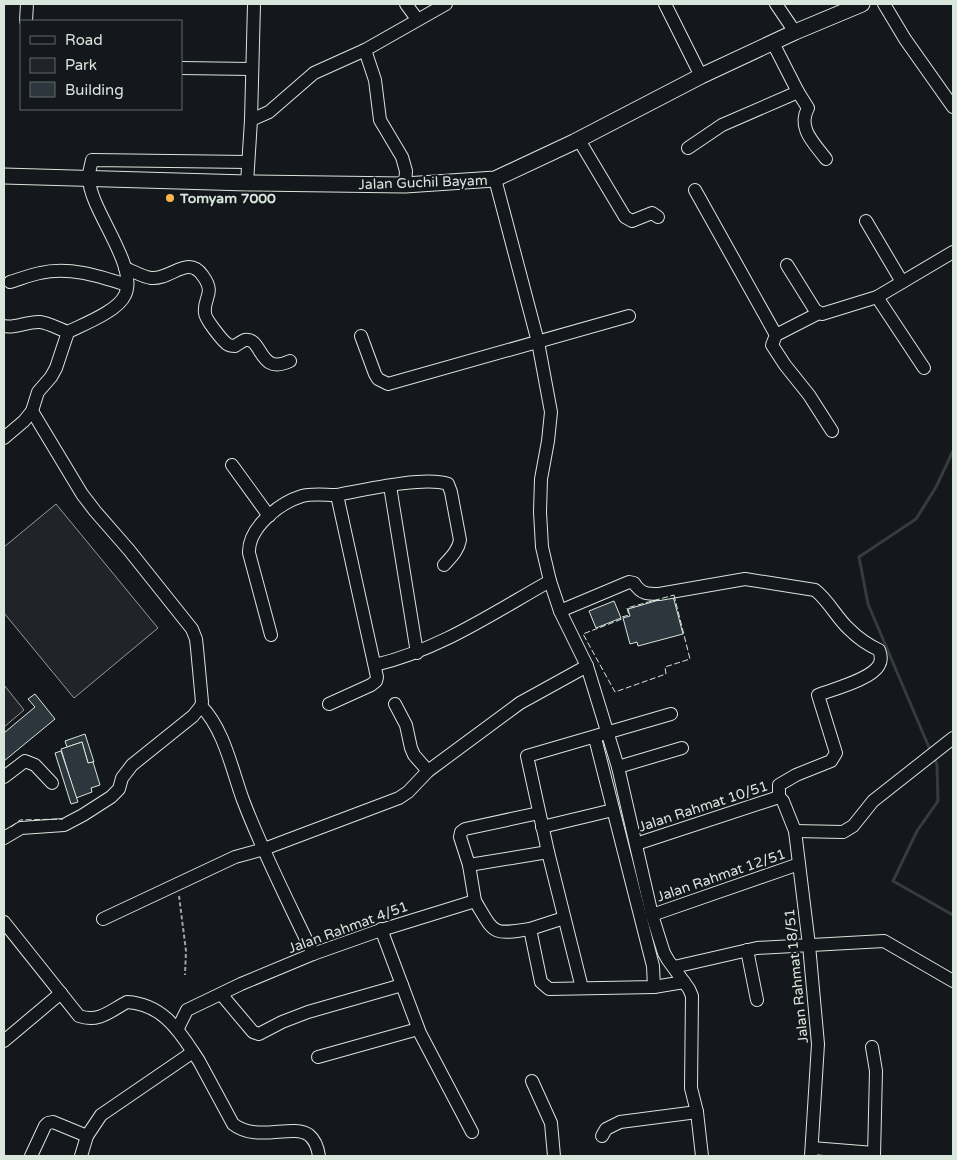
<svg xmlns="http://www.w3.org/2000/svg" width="957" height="1160" font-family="'Varela Round',sans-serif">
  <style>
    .green { fill: #202428; stroke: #939e99 }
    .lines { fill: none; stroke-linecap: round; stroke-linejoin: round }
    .stream { stroke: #363b3e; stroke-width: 3 }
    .building { fill: #2c363c; stroke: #d8e6dc }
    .minor-casing { stroke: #d8e6dc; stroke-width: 14 }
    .major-casing { stroke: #d8e6dc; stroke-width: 17 }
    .path { stroke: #9da8a2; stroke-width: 2; stroke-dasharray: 4 2.5; stroke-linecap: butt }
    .minor { stroke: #14181c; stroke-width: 12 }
    .major { stroke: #14181c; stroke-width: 15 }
    .fence { stroke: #d8e6dc; stroke-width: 1; stroke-dasharray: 6 2.5; stroke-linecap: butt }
    .poi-dot { fill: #ffb74d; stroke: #14181c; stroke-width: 2 }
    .labels { text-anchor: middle; stroke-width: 4; stroke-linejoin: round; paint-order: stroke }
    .street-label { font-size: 14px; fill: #d8e6dc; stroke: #14181c }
    .poi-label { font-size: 14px; font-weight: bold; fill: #d8e6dc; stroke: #14181c; text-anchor: start }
  </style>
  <rect width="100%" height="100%" fill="#14181c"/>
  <g class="green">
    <polygon points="56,504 158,628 74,698 4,613 4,547"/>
    <polygon points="4,685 24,710 4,727"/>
  </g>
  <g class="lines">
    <g class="stream">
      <polyline points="931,752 868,604 859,557 916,519 936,487 953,451"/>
      <polyline points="934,757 937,765 938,801 917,831 893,881 953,915"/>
    </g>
  </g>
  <g class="building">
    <polygon points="673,596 683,634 638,646 637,642 630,644 623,618 630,616 628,609"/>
    <polygon points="614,601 621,618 596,628 589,611"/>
    <polygon points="35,694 55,719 4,761 4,733 35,707 28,699"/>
    <polygon points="85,734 94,762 88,763 82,742 67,747 65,741"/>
    <polygon points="82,742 88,763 93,762 100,785 91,788 92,792 76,798 61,749"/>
    <polygon points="61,751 78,802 71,804 55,753"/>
  </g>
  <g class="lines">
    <g class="minor-casing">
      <g id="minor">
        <polyline points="406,4 417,19"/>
        <polyline points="665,4 701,76"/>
        <polyline points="776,4 795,32"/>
        <polyline points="884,4 905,39 953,107"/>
        <polyline points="26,21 27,4"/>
        <path d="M773 43 798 92 808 108C797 128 814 143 826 159"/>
        <polyline points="365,50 375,80 380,120 402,157 406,171 405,185"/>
        <polyline points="181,68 251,69"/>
        <polyline points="251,120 269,112 314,73 365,50 446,4"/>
        <polyline points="579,140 625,217 632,221 652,213 658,217"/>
        <polyline points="688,148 722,125 798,92"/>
        <polyline points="495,179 538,342 551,412 548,441 541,479 540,512 542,547 550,581 560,611 587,666 618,767 652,915 664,953 668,960 689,989 692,996 691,1088 697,1112 702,1156"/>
        <polyline points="247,183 251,120 254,4"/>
        <polyline points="695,190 776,335"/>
        <polyline points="866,221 902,282"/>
        <polyline points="787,265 815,310 822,314 877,297 953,252"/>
        <path d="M125 268C133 271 143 277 151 278 171 280 188 254 203 276 216 294 203 297 205 313 205 319 222 340 227 344 230 346 231 346 235 346 238 344 242 341 245 340 263 337 258 376 290 361"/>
        <path d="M10 282C20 279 30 275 40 273 69 266 99 276 127 285"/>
        <polyline points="877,297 924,368"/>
        <polyline points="819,313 776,335 772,345 785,365 809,395 832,431"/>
        <path d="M4 326C14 329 28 321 40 322 49 323 59 329 68 332"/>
        <polyline points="361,336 375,374 378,379 388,384 629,316"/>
        <path d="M4 438 24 421 32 411 38 392 51 377 56 368 68 332C84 324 118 311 125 295 139 266 90 210 89 179 88 173 91 166 92 160L248 162"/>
        <polyline points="232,465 269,516"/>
        <polyline points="390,486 417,653"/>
        <path d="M560 611 629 582 634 583C641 594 647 594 659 594L745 579 815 590C829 601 836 617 849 629 858 638 868 645 879 650 881 655 882 660 879 665 872 679 834 689 818 695L836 753 831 761 796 775 779 785V797"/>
        <path d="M271 635 249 553C248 528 279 503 302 496 312 493 326 495 337 495"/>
        <path d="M375 665C439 650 493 613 550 581"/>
        <path d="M329 704 371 685 376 681 377 677 337 495C364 490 424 476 448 484L451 492 460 540C458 551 451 557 444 565"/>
        <polyline points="395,704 406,725 411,748 414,755 428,771"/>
        <path d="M201 706C224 729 232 770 243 800 263 853 289 903 313 954"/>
        <polyline points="595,738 653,966 654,987"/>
        <polyline points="618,767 682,748"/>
        <polyline points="4,777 25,761 35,765 52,783"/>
        <polyline points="779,797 783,801 795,831 809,945 818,1044 811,1156"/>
        <polyline points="542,827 613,810"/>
        <polyline points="795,831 843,832 853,826 873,801 953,738"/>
        <polyline points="4,838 21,828 64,825 83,815 111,797 119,789 122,778 132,765 193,716 201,706 202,702 197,648 196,639 192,629 129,550 95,511 82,494 32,411"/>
        <polyline points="636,844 779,797"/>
        <polyline points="469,865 548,852"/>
        <polyline points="475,901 469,865 460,837 461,832 465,829 539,813"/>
        <polyline points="652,915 799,864"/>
        <polyline points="564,918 530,929 541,982 549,989 654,987 684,982"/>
        <polyline points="103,919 235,857 264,849 399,798 408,792 428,771 520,703 587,666"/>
        <path d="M4 922 79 1016C99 1023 110 1011 127 1002 160 1004 177 1027 193 1052L101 1115 87 1136 81 1156"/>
        <polyline points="381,929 420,1033 472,1132"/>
        <polyline points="747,950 757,1000"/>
        <polyline points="674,967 757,948 884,941 953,981"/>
        <polyline points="582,988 548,852 527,756 671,714"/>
        <polyline points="221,994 253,1032 259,1034 282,1022 308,1012 402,985"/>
        <path d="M178 1028 187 1010 241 984 313 954 378 931 475 901C495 934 491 935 530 929"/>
        <polyline points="4,1041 61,993"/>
        <polyline points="872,1047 876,1071 874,1156"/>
        <path d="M193 1052 199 1061 233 1124C257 1143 292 1123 309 1135 315 1140 318 1149 319 1156"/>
        <polyline points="318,1057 418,1029"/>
        <polyline points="532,1081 551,1123 554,1156"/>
        <polyline points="602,1136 606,1129 620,1122 697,1112"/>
        <polyline points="812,1148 874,1153"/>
        <polyline points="31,1156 45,1126 48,1123 53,1122 87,1136"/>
      </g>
    </g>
    <g class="major-casing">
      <polyline id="major" points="4,176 247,183 405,185 495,179 574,142 701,76 795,32 862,4"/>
    </g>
    <polyline class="path" points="179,896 186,951 185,975"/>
    <use href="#minor" class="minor"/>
    <use href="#major" class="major"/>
    <g class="fence">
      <polygon points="674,595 690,659 665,667 666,674 615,692 583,634 622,619 622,617 629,615 627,608"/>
      <polyline points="11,827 20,820 63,819"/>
    </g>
  </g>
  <circle class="poi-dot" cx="170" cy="198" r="5"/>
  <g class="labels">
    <g class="street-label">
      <text transform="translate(423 182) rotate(-2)" y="5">Jalan Guchil Bayam</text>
      <text transform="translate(703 806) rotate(-18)" y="5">Jalan Rahmat 10/51</text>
      <text transform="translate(721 875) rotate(-19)" y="5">Jalan Rahmat 12/51</text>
      <text transform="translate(348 927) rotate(-20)" y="5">Jalan Rahmat 4/51</text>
      <text transform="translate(796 976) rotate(-96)" y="5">Jalan Rahmat 18/51</text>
    </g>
    <g class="poi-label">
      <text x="180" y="203">Tomyam 7000</text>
    </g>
  </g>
  <rect width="957" height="1160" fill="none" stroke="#d8e6dc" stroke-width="10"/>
  <rect x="20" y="20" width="162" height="90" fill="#14181c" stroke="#626a69"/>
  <rect x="30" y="36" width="25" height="8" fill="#14181c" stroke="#626a69"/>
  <text x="65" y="45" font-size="15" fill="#d8e6dc">Road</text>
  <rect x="30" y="58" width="25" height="15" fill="#202428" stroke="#626a69"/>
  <text x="65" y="70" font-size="15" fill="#d8e6dc">Park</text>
  <rect x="30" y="82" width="25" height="15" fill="#2c363c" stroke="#626a69"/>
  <text x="65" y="95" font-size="15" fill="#d8e6dc">Building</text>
</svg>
